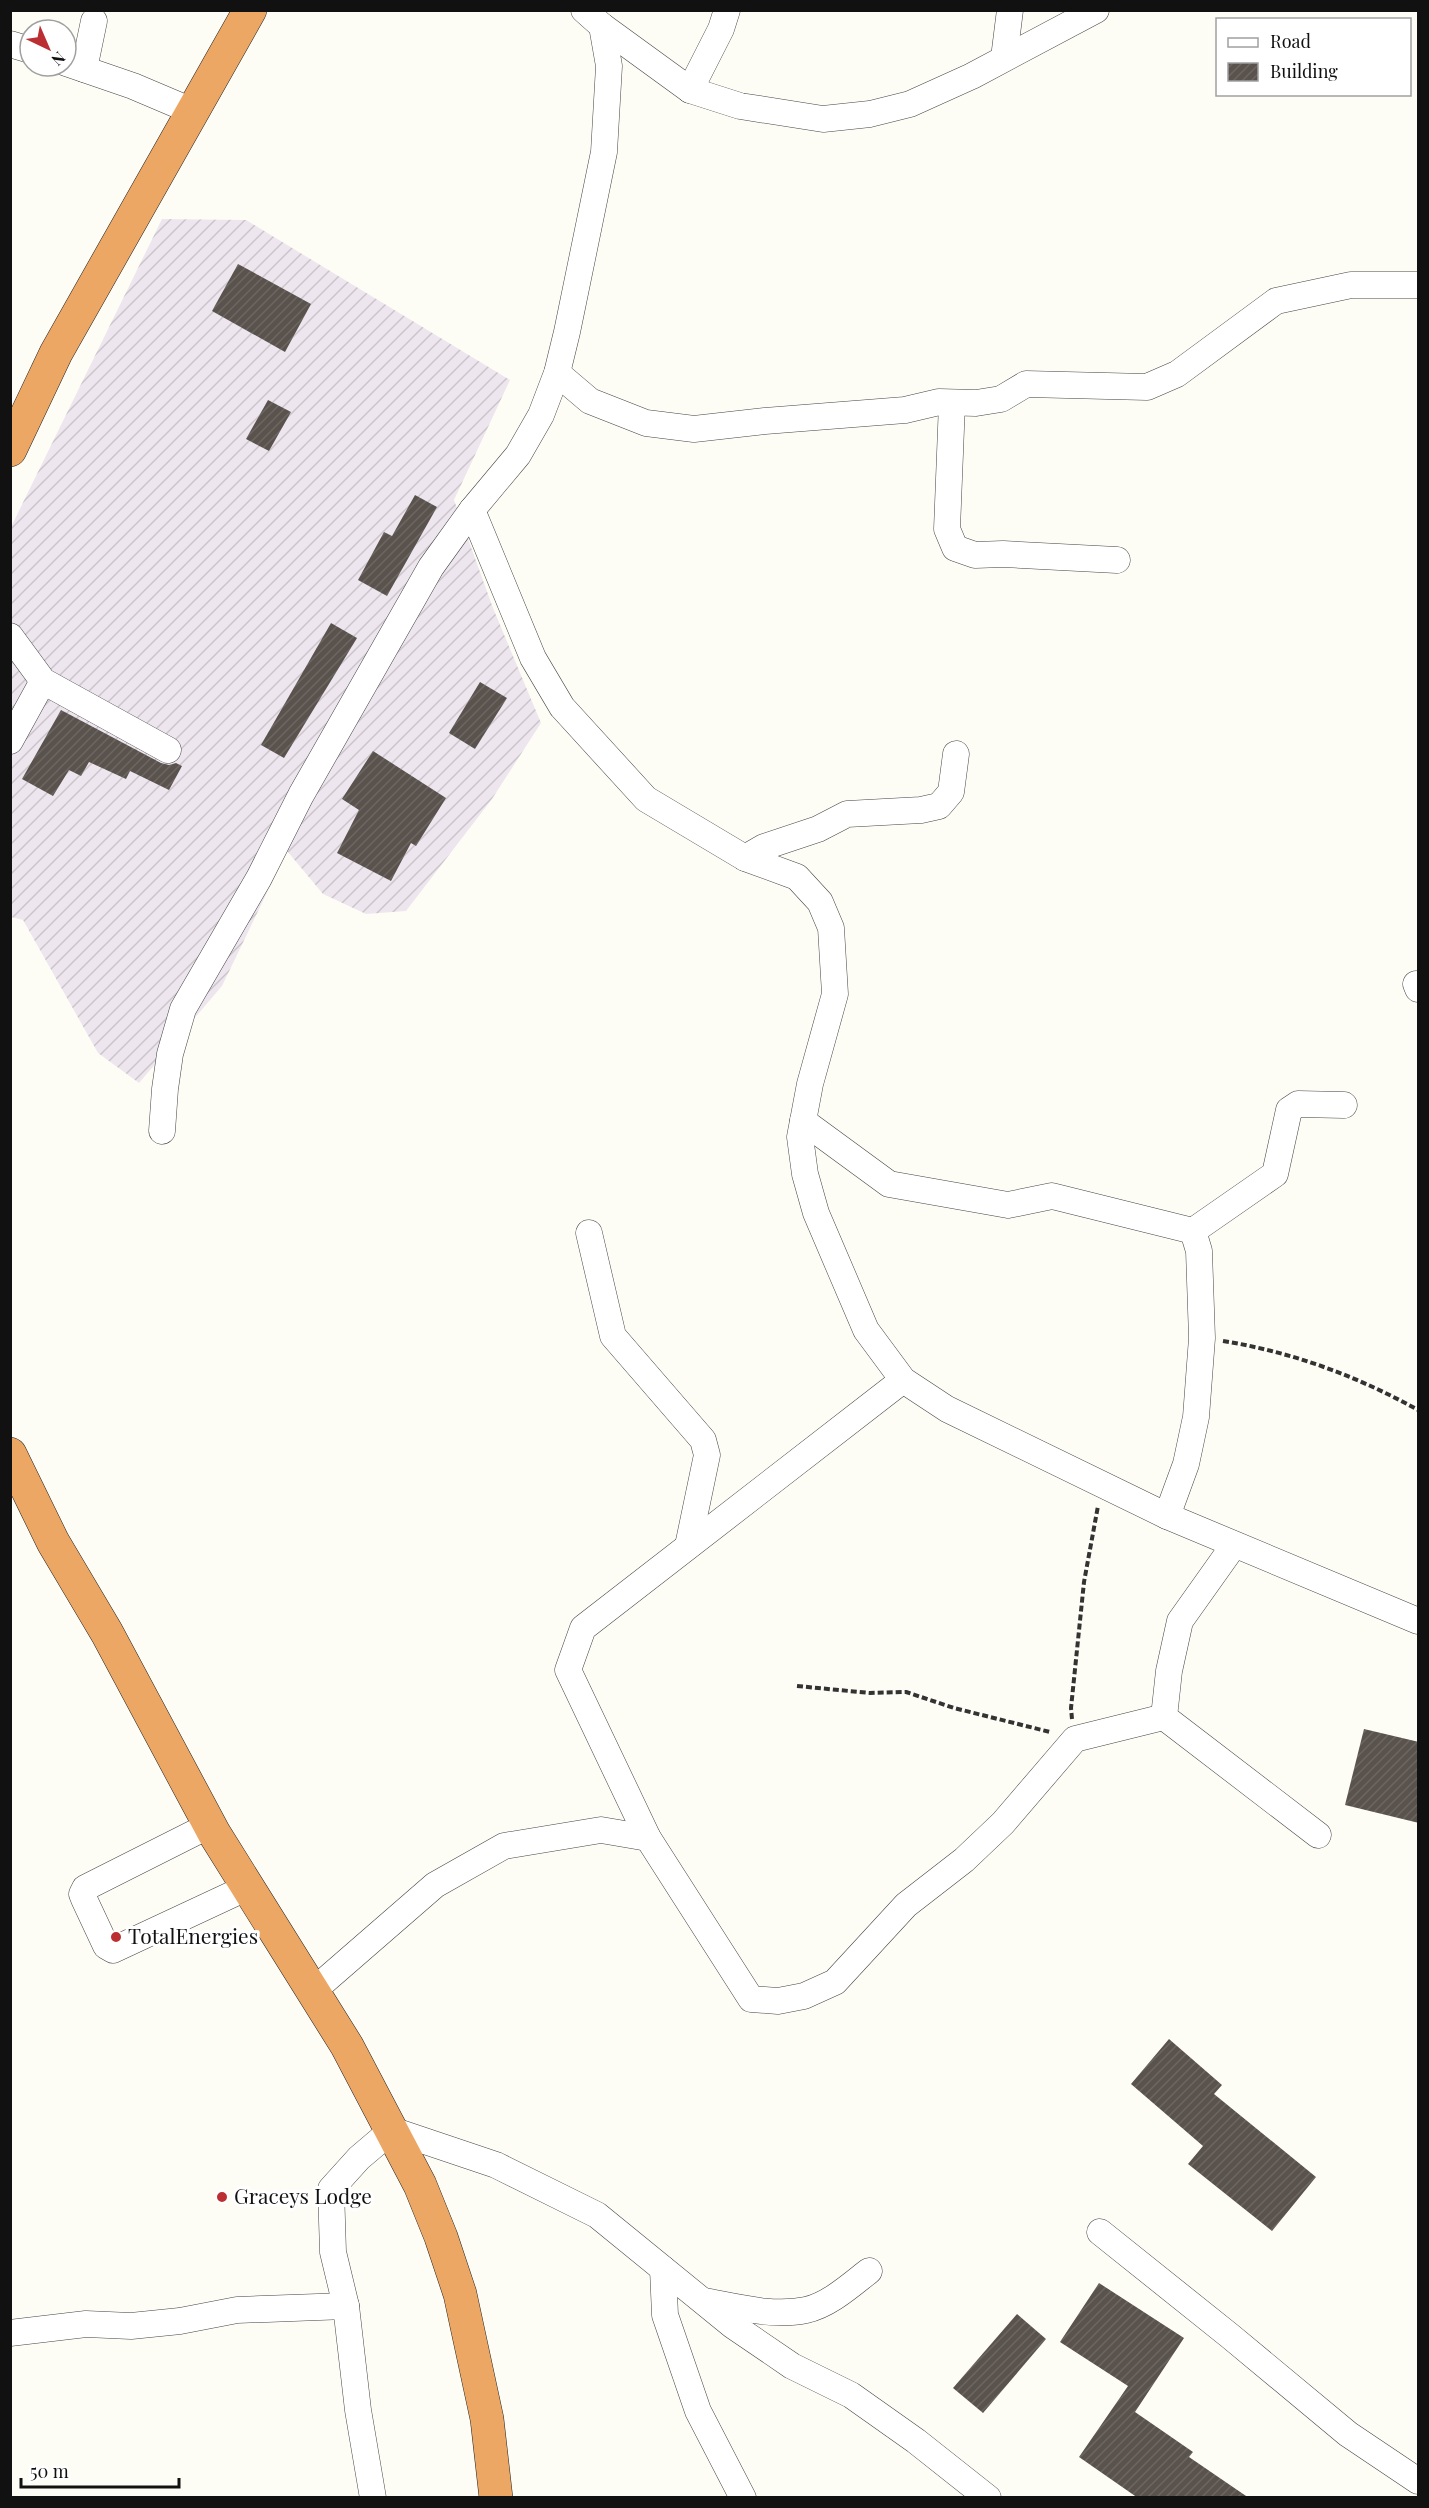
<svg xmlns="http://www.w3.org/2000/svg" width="1429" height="2508" font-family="'Playfair Display',serif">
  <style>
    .industrial { fill: url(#industrial-furrows) }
    .building { fill: url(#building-hatch) }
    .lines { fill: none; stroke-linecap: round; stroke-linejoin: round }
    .minor-casing { stroke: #444; stroke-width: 27 }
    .highway-casing { stroke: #222; stroke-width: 34 }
    .path { stroke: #333; stroke-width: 4; stroke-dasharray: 6 3; stroke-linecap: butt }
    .minor { stroke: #fff; stroke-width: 26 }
    .highway { stroke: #eda765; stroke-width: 33 }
    .poi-dot { fill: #bb2e31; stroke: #fff; stroke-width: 2 }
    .labels { text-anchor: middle; stroke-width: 6; stroke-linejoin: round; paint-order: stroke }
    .poi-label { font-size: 21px; fill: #111; stroke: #fff; text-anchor: start }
  </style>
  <defs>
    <pattern id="industrial-furrows" width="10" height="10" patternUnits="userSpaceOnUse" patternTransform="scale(1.5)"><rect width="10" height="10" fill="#eee6ee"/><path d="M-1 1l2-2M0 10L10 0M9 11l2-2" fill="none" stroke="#cbc4cb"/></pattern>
    <pattern id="building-hatch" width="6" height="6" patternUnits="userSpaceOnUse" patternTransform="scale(1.5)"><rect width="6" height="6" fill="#59524d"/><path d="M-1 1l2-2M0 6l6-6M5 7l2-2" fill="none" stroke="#6c6662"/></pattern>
  </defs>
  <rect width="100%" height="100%" fill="#fefdf5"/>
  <polygon class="industrial" points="162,219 246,220 510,380 454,500 493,608 541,723 492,799 406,911 366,914 323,894 287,851 222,986 139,1083 98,1053 23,920 11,917 10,529"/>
  <g class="building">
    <polygon points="238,264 311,304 285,352 212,311"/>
    <polygon points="268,400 291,412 269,451 246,439"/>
    <polygon points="415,495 437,507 387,596 358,580 384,532 392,536"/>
    <polygon points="331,623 357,638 284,758 261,745"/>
    <polygon points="480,682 507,698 475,749 449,733"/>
    <polygon points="61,710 161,763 169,765 176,763 182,766 169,790 130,771 126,779 89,762 81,776 69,770 53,796 22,779"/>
    <polygon points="373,751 446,798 416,846 411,843 391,881 337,853 359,810 342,799"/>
    <polygon points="1364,1729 1419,1742 1419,1823 1345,1805"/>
    <polygon points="1169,2039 1222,2085 1214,2094 1316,2177 1272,2231 1188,2164 1203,2146 1131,2084"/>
    <polygon points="1099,2283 1184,2338 1135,2412 1193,2452 1189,2457 1249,2498 1138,2498 1079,2457 1128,2386 1060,2342"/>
    <polygon points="1017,2314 1046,2339 983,2413 953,2388"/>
  </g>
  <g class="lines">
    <g class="minor-casing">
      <g id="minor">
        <polyline points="584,10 602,26 690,90 740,106 823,119 870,114 910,104 972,76 1096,10"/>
        <polyline points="10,44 30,50"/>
        <polyline points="1004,58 1010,10"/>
        <polyline points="66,63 133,86 192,111"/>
        <polyline points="84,69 94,21"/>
        <polyline points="690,90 721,29 727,10"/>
        <polyline points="557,373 590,401 646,423 694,429 765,421 905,410 939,402 976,403 1001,399 1026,384 1147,387 1177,374 1276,301 1351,285 1418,285"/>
        <polyline points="952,403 947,529 955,548 975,555 1003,554 1117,560"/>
        <polyline points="472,510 533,658 562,707 646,799 745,858 797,877 820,902 831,928 835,994 810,1084 800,1137 805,1174 816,1213 866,1330 903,1380 947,1409 1167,1516 1418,1621"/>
        <polyline points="10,636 43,681 168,750"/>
        <polyline points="10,741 43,681"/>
        <polyline points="745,858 764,847 818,829 847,814 921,810 939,806 951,792 956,754"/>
        <polyline points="1416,984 1418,989"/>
        <polyline points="803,1121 889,1184 1008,1205 1052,1196 1193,1231 1199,1251 1202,1338 1196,1417 1186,1464 1167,1516"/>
        <polyline points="162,1131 165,1089 170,1054 183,1009 259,878 301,795 431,567 472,510 518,455 541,415 557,373 567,332 604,152 609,66 602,26"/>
        <polyline points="1193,1231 1275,1174 1289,1110 1298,1104 1344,1105"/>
        <polyline points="589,1233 613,1336 703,1440 707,1455 688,1546"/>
        <polyline points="903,1380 583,1628 568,1670 648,1838 751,1999 778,2001 804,1996 835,1982 906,1905 964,1860 1003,1823 1075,1739 1164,1717"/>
        <polyline points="1234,1545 1180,1621 1169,1671 1164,1717 1318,1835"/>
        <polyline points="210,1825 85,1888 82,1894 84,1899 106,1946 113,1950 248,1887"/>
        <polyline points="313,1991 435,1885 504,1846 601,1830 648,1838"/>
        <polyline points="1100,2232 1230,2336 1348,2434 1418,2481"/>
        <polyline points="663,2269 665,2315 698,2411 743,2498"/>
        <path d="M704 2301C737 2307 773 2317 806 2310 829 2305 851 2285 869 2271"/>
        <polyline points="10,2333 86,2324 131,2326 180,2321 237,2310 346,2306"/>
        <polyline points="373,2498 358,2410 346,2306 333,2252 331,2189 359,2158 392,2130 496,2165 597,2215 732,2325 792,2366 851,2395 916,2441 988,2498"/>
      </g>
    </g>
    <g class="highway-casing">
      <g id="highway">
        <polyline points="10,450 56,353 250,10"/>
        <polyline points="10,1454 53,1542 107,1633 214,1833 347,2046 420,2185 441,2237 460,2294 487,2419 496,2498"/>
      </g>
    </g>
    <g class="path">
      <path d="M1223 1341C1292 1352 1357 1376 1418 1410"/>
      <polyline points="797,1686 870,1693 906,1692 954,1708 1050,1732"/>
      <polyline points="1072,1719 1071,1708 1084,1582 1098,1506"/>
    </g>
    <use href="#minor" class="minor"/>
    <use href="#highway" class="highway"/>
  </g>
  <g class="poi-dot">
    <circle cx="116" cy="1937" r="6"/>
    <circle cx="222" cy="2197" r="6"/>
  </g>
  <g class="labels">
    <g class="poi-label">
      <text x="128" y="1944">TotalEnergies</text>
      <text x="234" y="2204">Graceys Lodge</text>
    </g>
  </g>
  <rect width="1429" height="2508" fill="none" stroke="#111111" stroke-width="24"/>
  <rect x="1216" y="18" width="195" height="78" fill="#ffffff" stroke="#a0a0a0" stroke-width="1.5"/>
  <rect x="1228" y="38" width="30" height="9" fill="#ffffff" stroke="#a0a0a0" stroke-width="1.5"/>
  <text x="1270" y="48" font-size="18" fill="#111111">Road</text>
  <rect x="1228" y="63" width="30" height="18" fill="url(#building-hatch)" stroke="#a0a0a0" stroke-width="1.5"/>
  <text x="1270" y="78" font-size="18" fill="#111111">Building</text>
  <g transform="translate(48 48) rotate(136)"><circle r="28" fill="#ffffff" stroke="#a0a0a0" stroke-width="1.5"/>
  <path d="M0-4.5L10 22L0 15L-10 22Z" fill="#bb2e31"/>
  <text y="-9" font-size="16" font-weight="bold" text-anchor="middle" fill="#111111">N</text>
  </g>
  <path d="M21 2478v9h158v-9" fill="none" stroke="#111111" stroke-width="3"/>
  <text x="30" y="2478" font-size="18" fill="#111111" stroke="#ffffff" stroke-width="4.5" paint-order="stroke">50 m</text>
</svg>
